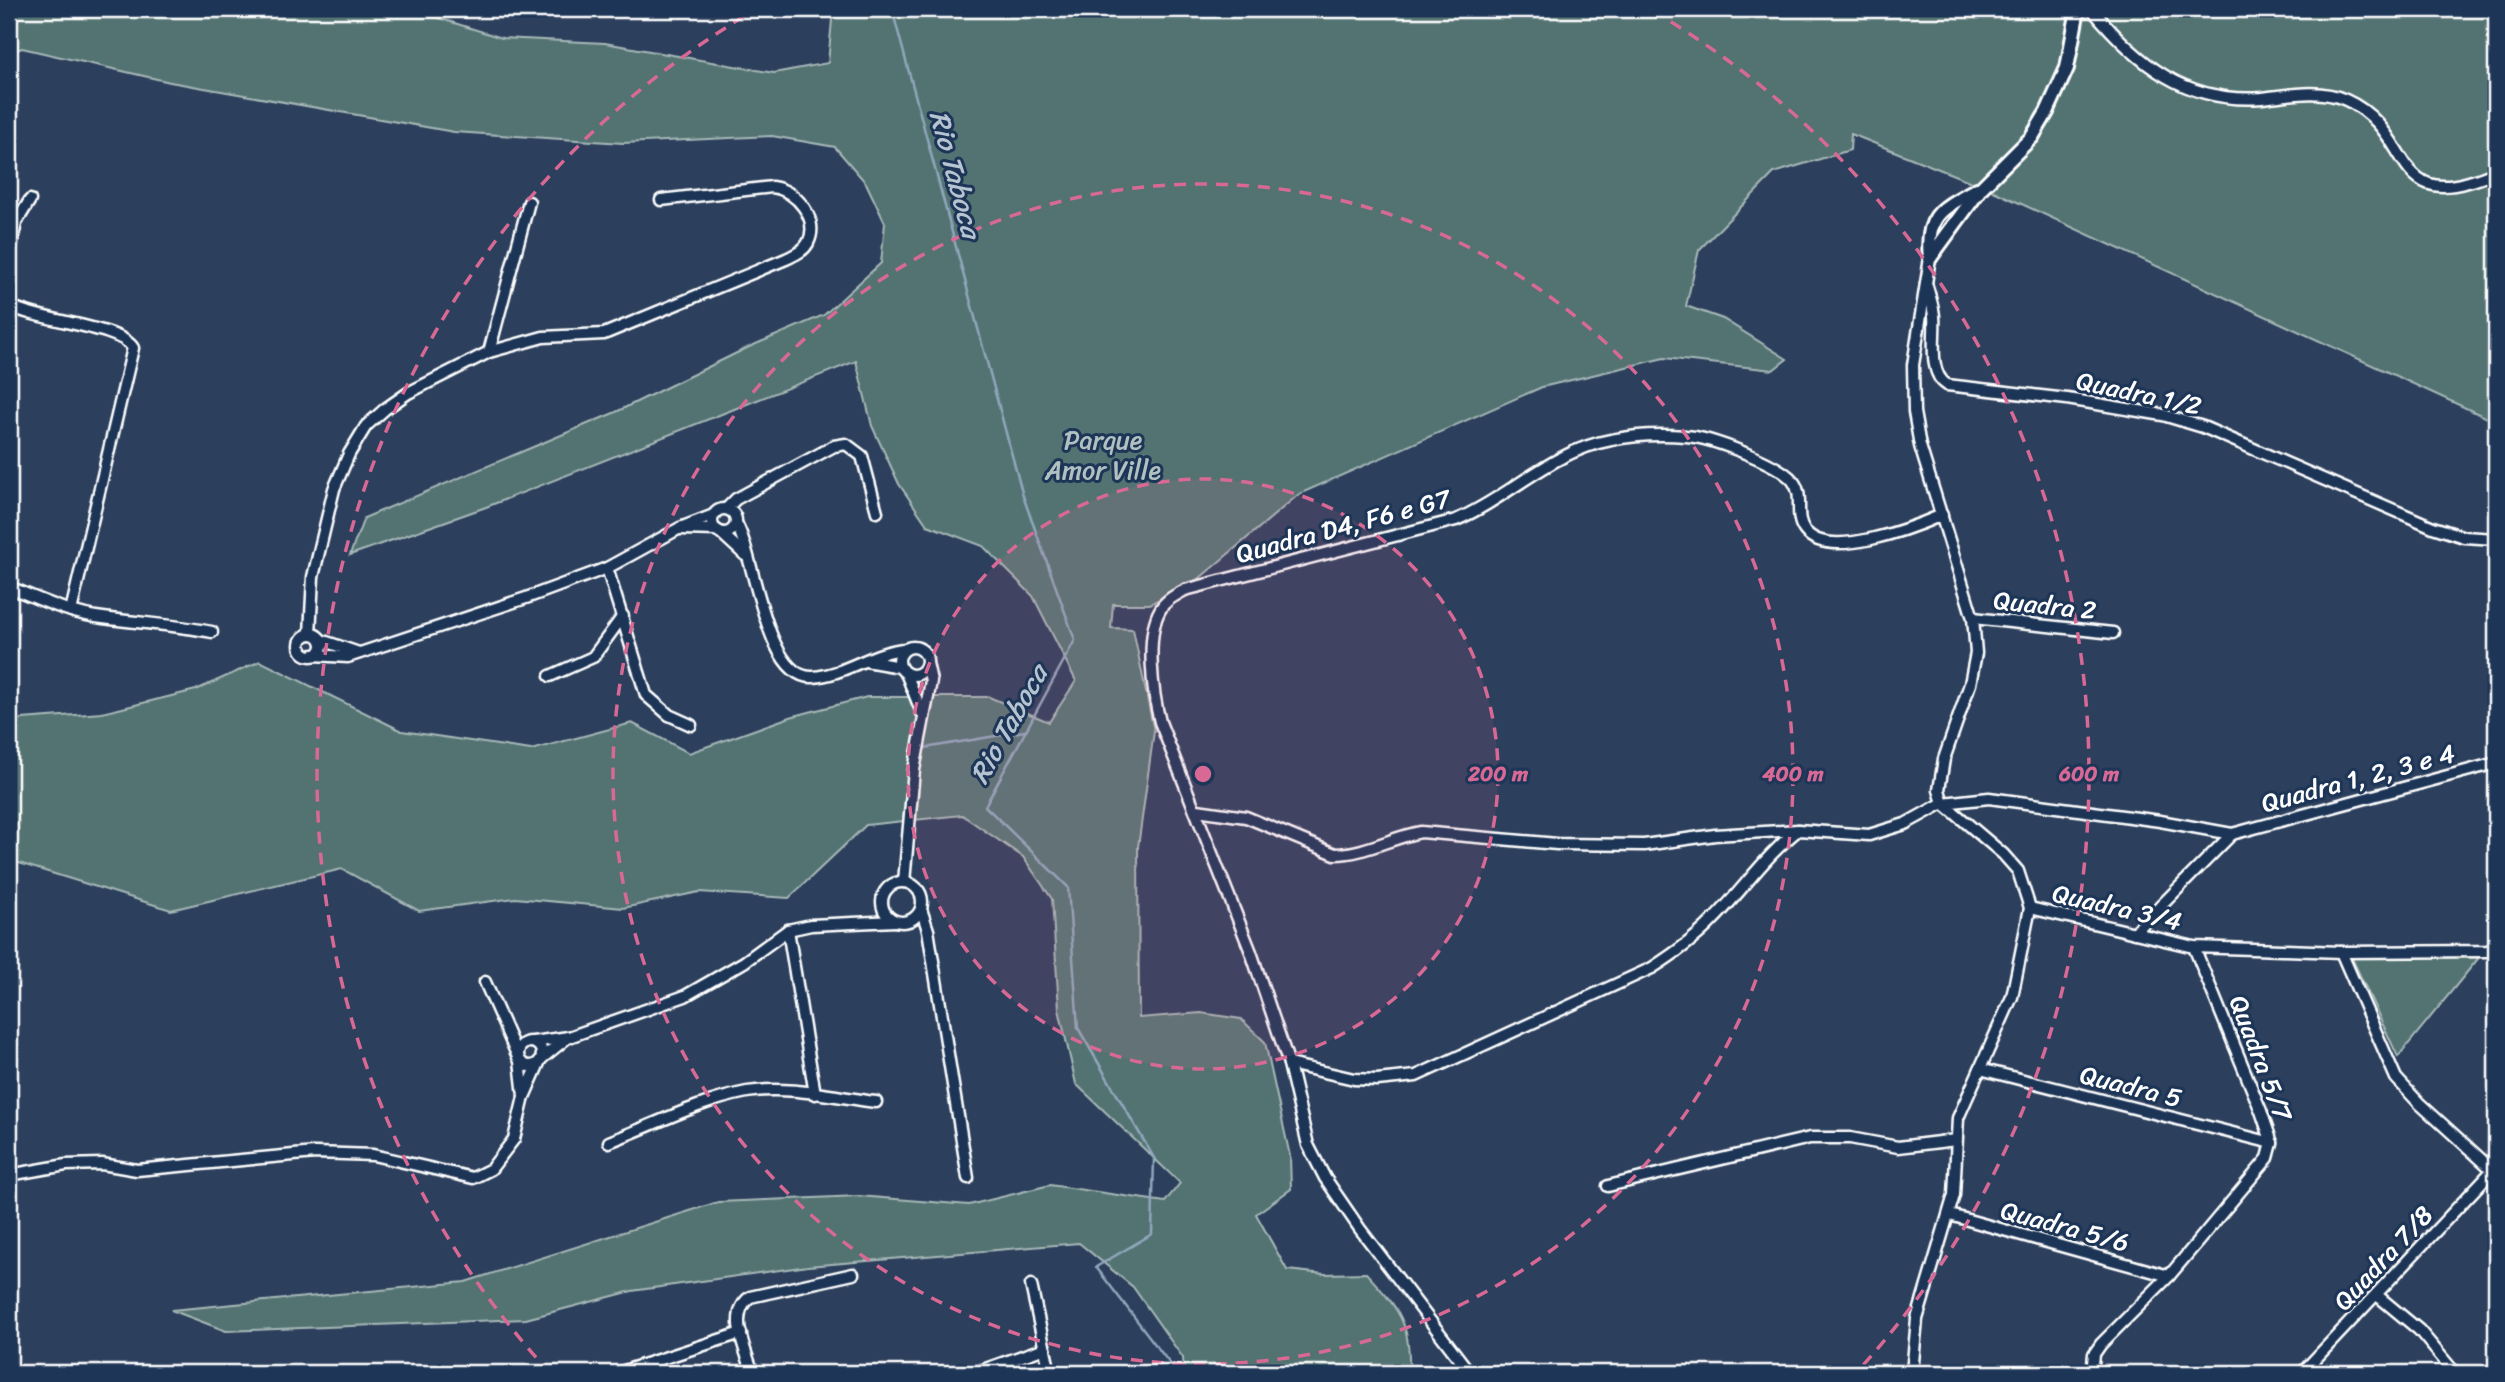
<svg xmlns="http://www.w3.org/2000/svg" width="2505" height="1382" font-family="Sriracha,sans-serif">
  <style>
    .green { fill: #527372; stroke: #a8b9b8; stroke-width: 2 }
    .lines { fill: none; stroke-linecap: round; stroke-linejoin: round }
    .stream { stroke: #91a7bc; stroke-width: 2.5 }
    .minor-casing { stroke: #fff; stroke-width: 15 }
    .tertiary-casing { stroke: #fff; stroke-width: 18 }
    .minor { stroke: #1d3557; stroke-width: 10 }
    .tertiary { stroke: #1d3557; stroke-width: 12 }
    .ring { fill: none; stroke: #d76994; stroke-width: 3.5; stroke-dasharray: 12 9 }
    .labels { text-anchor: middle; stroke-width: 6; stroke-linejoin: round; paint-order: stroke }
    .street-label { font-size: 26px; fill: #fff; stroke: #1d3557 }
    .park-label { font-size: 26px; fill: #b1c0c0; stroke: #1d3557 }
    .water-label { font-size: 28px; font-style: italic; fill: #b6c4d2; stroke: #1d3557 }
    .centre { fill: #d76994; stroke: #1d3557; stroke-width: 3.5 }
    .ring-label { font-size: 21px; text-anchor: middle; font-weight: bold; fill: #d76994; stroke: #1d3557; stroke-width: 6; stroke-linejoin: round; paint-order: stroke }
  </style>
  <rect width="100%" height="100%" fill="#2c3f5c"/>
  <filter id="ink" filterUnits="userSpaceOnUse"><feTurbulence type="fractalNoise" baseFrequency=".0143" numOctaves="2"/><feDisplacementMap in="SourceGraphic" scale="14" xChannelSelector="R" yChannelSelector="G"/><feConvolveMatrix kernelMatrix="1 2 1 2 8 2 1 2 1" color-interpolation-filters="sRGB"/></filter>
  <g filter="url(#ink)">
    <g class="green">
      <path d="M9 9H410L502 38 605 43 774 73 828 63 833 9H2496V422L1989 189 1851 134 1850 150 1774 173 1699 250 1686 306 1723 319 1787 359 1773 370 1664 358 1542 387 1299 494 1200 578 1150 604H1113L1111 628 1133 629 1154 731 1138 847 1139 1018 1201 1013 1241 1019 1265 1042 1290 1156 1291 1189 1256 1214 1287 1270 1325 1274 1366 1273C1399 1309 1411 1322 1409 1373H1184L1183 1358 1133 1287 1079 1243 808 1266 632 1291 526 1319 226 1331 171 1310 465 1282 718 1202 859 1196 969 1205 1050 1185 1165 1202 1180 1183 1076 1084 1059 1009 1052 899 1023 857 962 815 866 825 789 898 699 892 623 908 515 898 419 911 342 869 171 910 9 860V720L102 713 196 690 260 661 402 731 531 750 632 723 689 753 790 717 867 697H989L1049 722 1076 681 1033 596 983 546 927 525 899 484 872 426 856 361 486 507 350 555 364 518 616 412 749 347 824 315 881 263 885 223 866 183 835 147 772 136 623 143 454 132 170 82 22 48 9 53Z"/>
      <polygon points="2481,955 2398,1057 2351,956"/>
    </g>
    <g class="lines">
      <g class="stream">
        <polyline points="892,9 1023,496 1075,640 985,806 1068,887 1078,1028 1154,1158 1152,1234 1096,1267 1177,1373"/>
        <polyline points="925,748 1025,731"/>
      </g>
      <g class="minor-casing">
        <g id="minor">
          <path d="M2092 9C2137 64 2187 104 2262 98 2290 95 2319 88 2346 100 2419 133 2386 220 2496 172"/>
          <polyline points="9,258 16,223 30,200"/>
          <path d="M1926 283C1929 294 1933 305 1934 316 1936 335 1927 373 1947 385L2067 399 2163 415 2203 427 2433 527 2464 537 2496 539"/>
          <path d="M9 305C36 321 121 326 133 348L71 611"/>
          <polyline points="489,352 529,202"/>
          <polyline points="726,509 736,499 834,446 846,444 862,456 877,512"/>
          <circle cx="724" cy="521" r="12"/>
          <path d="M736 523C755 555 765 680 813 677 845 675 873 651 905 649"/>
          <polyline points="681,529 717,530"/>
          <polyline points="720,532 745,555"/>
          <polyline points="607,568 646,695 669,715 691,725"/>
          <path d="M9 587C39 599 70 614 103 618 139 623 175 625 212 632"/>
          <polyline points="1973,618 2113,633"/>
          <path d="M310 634 313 577 334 489 349 454 366 426 385 409 408 393 489 352 543 337 604 334 786 259C794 255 803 252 808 243 820 220 797 190 772 187L661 200"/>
          <circle cx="311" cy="645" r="11"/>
          <polyline points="321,640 359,653"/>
          <circle cx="913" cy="661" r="14"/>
          <polyline points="313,655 348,657 526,598 607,568 680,528 714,515"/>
          <polyline points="866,661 900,667"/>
          <polyline points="906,673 922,713"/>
          <polyline points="550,676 593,657 623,616"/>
          <path d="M1197 810 1246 817 1335 854C1365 854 1392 837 1421 832L1557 844 1644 845 1715 835 1798 830"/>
          <polyline points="904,882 914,770 931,681 927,663"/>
          <circle cx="902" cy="902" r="20"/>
          <polyline points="2030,908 2194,947 2341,952 2487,951 2496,948"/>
          <polyline points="921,909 928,930 968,1178"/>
          <polyline points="788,930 815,1094"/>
          <polyline points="2134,933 2232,834"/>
          <polyline points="2341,952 2396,1078 2419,1103 2496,1173"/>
          <polyline points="485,982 518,1057"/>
          <circle cx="530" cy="1054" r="12"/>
          <polyline points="533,1042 569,1037 685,996 744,962 788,930 811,925 895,921"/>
          <polyline points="541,1059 568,1037"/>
          <polyline points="520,1061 524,1096"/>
          <path d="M1289 1064 1354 1079 1377 1080 1416 1076 1652 968C1674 954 1694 940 1712 921 1742 891 1765 856 1798 830L1869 835 1905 824 1943 803 1989 798 2160 821 2232 834 2496 763"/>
          <polyline points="1980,1069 2272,1143"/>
          <path d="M609 1142C653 1125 700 1101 747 1092 788 1085 835 1097 876 1102"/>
          <polyline points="9,1175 66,1165 102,1164 137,1170 315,1153 373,1155 473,1178 491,1169 514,1139 524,1097 539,1063"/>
          <polyline points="1608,1186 1810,1138 1850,1138 1898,1147 1956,1140"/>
          <polyline points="1950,1215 2169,1276"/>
          <polyline points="1031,1285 1050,1373"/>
          <polyline points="2378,1296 2419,1330 2455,1373"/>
          <polyline points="618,1373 741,1333"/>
          <path d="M753 1373C746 1351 727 1314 750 1297L853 1274"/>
          <polyline points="974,1373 1045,1348"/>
          <path d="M1470 1373 1360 1229 1325 1178 1308 1145 1289 1064 1251 952 1160 722C1153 695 1145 636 1160 610 1165 600 1176 595 1185 590L1456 520C1510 497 1551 451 1611 440 1634 435 1663 434 1686 436 1709 437 1779 463 1793 481 1805 496 1793 516 1805 531 1829 561 1914 527 1942 515"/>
          <polyline points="1912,1373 1917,1319 1954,1195 1958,1118 2012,997 2030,908 2018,871 2003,854 1943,803 1939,790 1944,759 1970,684 1976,653 1973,618 1920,446 1914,412 1913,365 1930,258"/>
          <polyline points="2092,1373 2094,1354 2101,1344 2169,1276 2268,1158 2272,1143 2261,1111 2194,947"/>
          <polyline points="2302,1373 2493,1170"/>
        </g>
      </g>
      <g class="tertiary-casing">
        <g id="tertiary">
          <polyline points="1930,258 1981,188 2032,137 2047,112 2067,68 2078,9"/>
          <path d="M1930 258C1925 215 1941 209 1977 189"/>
        </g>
      </g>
      <use href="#minor" class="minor"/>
      <use href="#tertiary" class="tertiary"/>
    </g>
  </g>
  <circle cx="1203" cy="774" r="295" fill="#d76994" fill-opacity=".12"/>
  <g class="ring">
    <circle cx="1203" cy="774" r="295"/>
    <circle cx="1203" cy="774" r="590"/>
    <path d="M550 1373A886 886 0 0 1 753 11M1653 11A886 886 0 0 1 1856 1373"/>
  </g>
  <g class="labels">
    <g class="street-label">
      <text transform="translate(2139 393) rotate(12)" y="9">Quadra 1/2</text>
      <text transform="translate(1343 526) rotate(-15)" y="9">Quadra D4, F6 e G7</text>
      <text transform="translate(2045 605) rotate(6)" y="9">Quadra 2</text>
      <text transform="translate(2358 778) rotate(-15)" y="9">Quadra 1, 2, 3 e 4</text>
      <text transform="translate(2117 907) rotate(13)" y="9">Quadra 3/4</text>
      <text transform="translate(2261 1058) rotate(69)" y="9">Quadra 5/7</text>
      <text transform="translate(2131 1086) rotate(14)" y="9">Quadra 5</text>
      <text transform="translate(2065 1226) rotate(15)" y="9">Quadra 5/6</text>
      <text transform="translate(2383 1258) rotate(-47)" y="9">Quadra 7/8</text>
    </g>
    <g class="park-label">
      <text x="1103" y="449">Parque<tspan x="1103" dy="30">Amor Ville</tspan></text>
    </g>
    <g class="water-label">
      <text transform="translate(956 174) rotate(75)" y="10">Rio Taboca</text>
      <text transform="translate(1008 724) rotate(-61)" y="10">Rio Taboca</text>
    </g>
  </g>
  <circle cx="1203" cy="774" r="10" class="centre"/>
  <g class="ring-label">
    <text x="1498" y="781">200 m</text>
    <text x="1793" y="781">400 m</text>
    <text x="2089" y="781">600 m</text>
  </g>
  <rect width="2505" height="1382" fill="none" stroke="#1d3557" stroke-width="35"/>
  <rect x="18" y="18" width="2470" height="1347" fill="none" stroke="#fff" stroke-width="2.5" filter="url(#ink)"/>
</svg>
